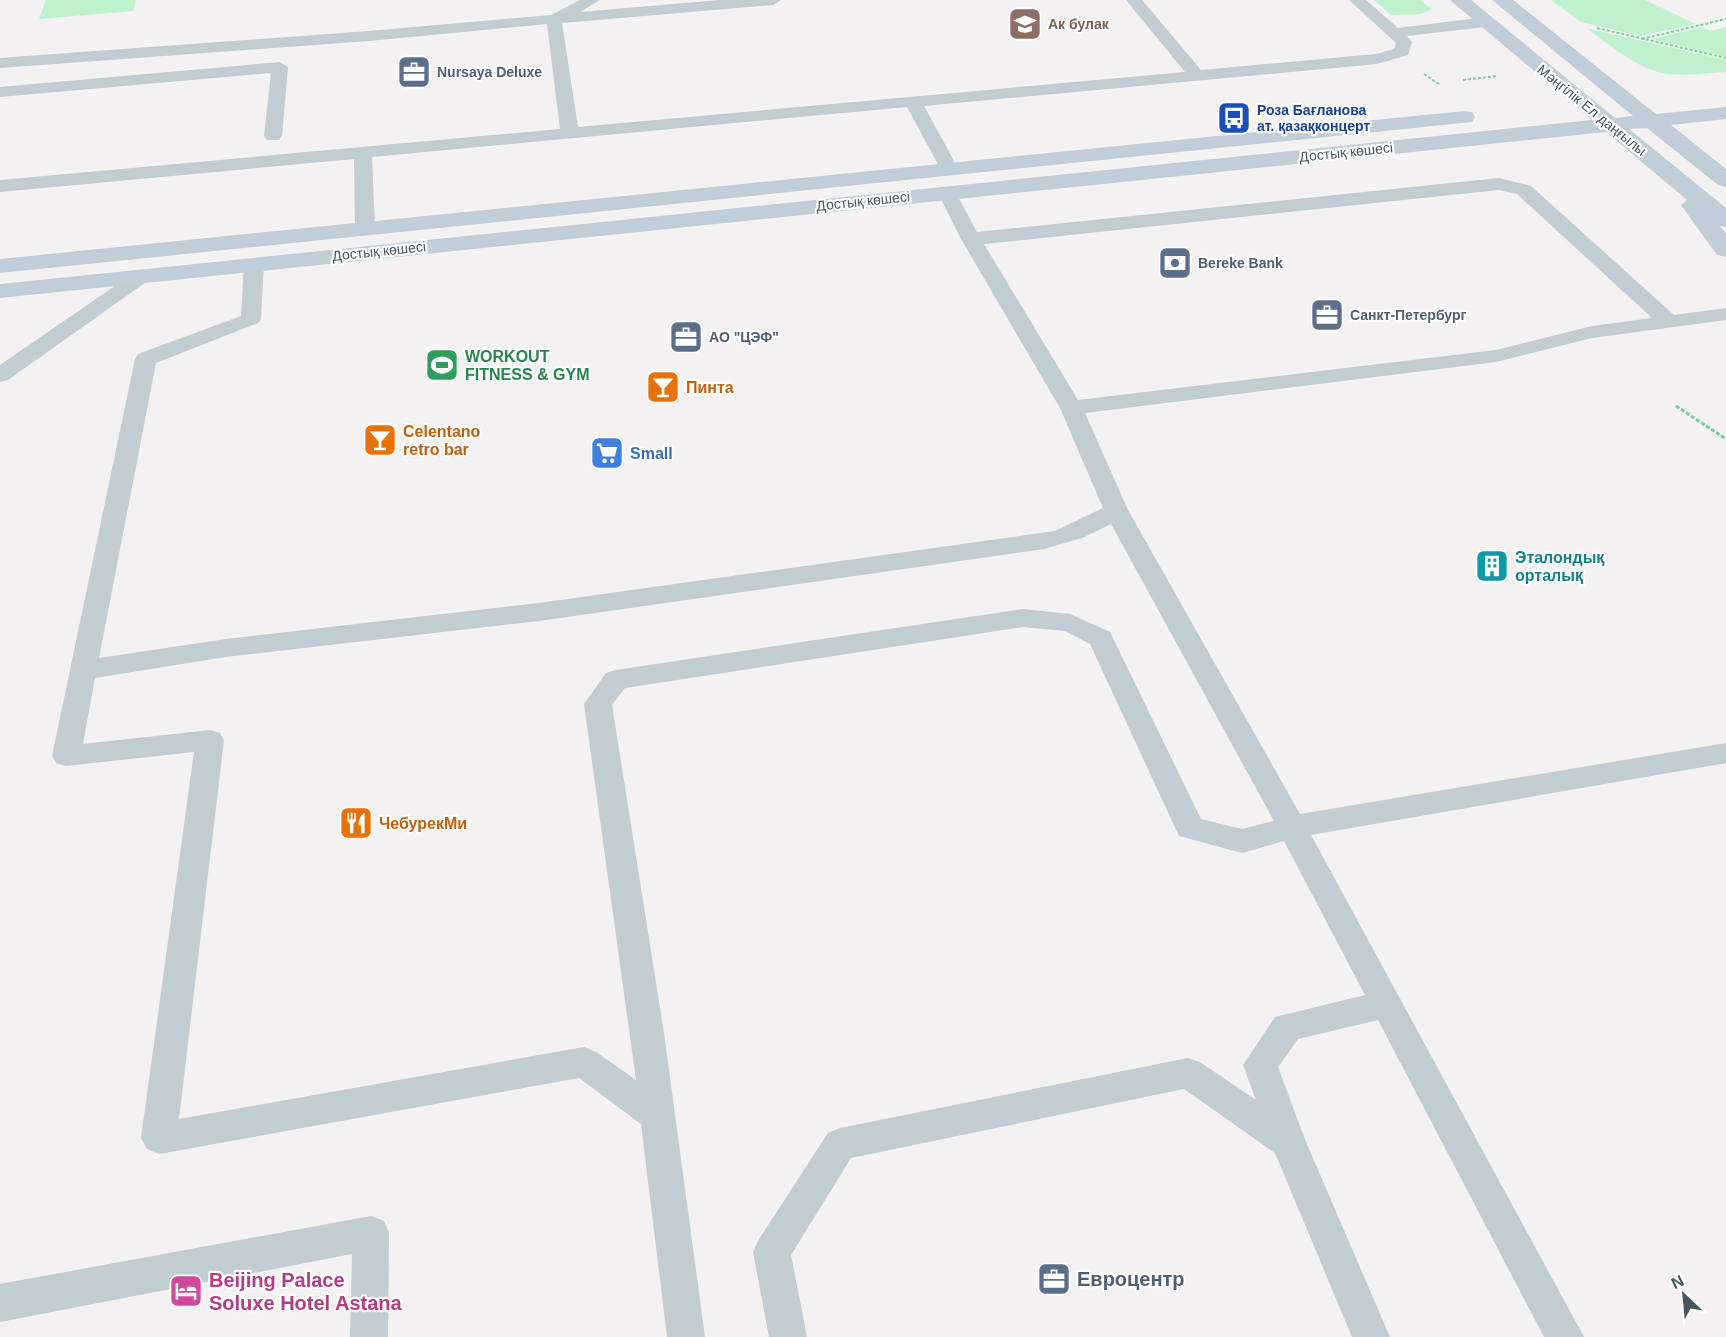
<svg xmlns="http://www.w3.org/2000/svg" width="1726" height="1337" font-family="Helvetica,sans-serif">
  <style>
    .green { fill: #bff1ce }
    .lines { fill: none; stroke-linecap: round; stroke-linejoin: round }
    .path-far1 { stroke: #75d09b; stroke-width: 2; stroke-dasharray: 3 2; stroke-linecap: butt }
    .path { stroke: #75d09b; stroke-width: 3; stroke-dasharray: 4 2; stroke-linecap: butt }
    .lane { fill: #c1ccd3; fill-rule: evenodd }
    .secondary { fill: #c1ced8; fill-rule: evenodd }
    .labels { text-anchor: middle; stroke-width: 4.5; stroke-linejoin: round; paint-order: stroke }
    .far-education-label { font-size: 14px; font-weight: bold; fill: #785e54; stroke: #fff; text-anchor: start }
    .far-service-label { font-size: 14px; font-weight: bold; fill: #4e5e75; stroke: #fff; text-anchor: start }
    .far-transit-label { font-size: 14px; font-weight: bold; fill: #164399; stroke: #fff; text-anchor: start }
    .far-street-label { font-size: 14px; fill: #48565f; stroke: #fff }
    .leisure-label { font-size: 16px; font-weight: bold; fill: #27864d; stroke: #fff; text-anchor: start }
    .food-label { font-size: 16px; font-weight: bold; fill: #c56008; stroke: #fff; text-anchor: start }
    .shop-label { font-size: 16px; font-weight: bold; fill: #366cbe; stroke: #fff; text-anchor: start }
    .culture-label { font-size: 16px; font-weight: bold; fill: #0d838f; stroke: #fff; text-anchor: start }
    .near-service-label { font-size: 20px; font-weight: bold; fill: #4e5e75; stroke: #fff; text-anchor: start }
    .near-hotel-label { font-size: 20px; font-weight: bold; fill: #b23c85; stroke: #fff; text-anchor: start }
  </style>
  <rect width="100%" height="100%" fill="#f3f1f1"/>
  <g class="green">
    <polygon points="46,0 136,0 133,11 39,19"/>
    <polygon points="1374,0 1420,0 1431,9 1421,14 1391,15"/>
    <polygon points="1551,0 1645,0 1696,24 1640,36 1581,22"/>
    <polygon points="1726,27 1726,57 1652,39 1702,27 1711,31"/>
    <path d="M1586 28 1726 60V72C1707 73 1688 76 1669 74 1638 71 1611 45 1586 28Z"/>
  </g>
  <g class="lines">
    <g class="path-far1">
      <polyline points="1597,28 1726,58"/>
      <polyline points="1642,39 1726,19"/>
      <polyline points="1424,74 1440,85"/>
      <polyline points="1463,80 1497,76"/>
    </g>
    <polyline class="path" points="1676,406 1726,439"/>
    <g class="lane">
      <polygon points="580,0 600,0 580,12 720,0 781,0 773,5 562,23 578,127 1185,72 1126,0 1142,0 1201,70 1376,54 1394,49 1396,43 1349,0 1366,0 1398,28 1485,17 1493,22 1485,27 1407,36 1412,42 1408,55 1377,64 924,106 958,168 955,172 943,172 940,168 907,107 372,157 375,228 372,232 358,232 355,228 354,159 0,192 0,180 560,129 547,24 369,41 0,68 0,58 369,31 551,15"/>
      <polygon points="280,62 288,67 282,136 279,140 267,140 264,136 271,73 0,97 0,87"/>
      <path d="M1499 178 1531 186 1674 315 1726 308V320L1592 338 1496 362 1085 413 1128 510 1300 814 1726 743V763L1311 835 1584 1337H1544L1378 1020 1298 1039 1278 1067 1306 1142 1390 1337H1352L1275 1153 1184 1089 851 1158 791 1255 807 1337H769L753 1252 759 1239 828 1133 840 1128 1188 1058 1200 1062 1256 1100 1243 1065 1275 1017 1365 995 1284 841 1242 853 1179 836 1090 644 1065 631 1023 627 625 688 612 705 664 1033 705 1337H667L641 1124 579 1078 159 1154 147 1149 141 1138 194 752 66 766 56 763 52 756 135 359 138 354 241 316 244 263 247 259H261L264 263 261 319 258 323 156 363 99 658 226 639 539 603 1055 531 1103 508 1060 408 961 239 938 193 940 189H954L977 232ZM1499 190 1517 194 1652 318 1592 326 1496 350 1078 400 984 244ZM1111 524 1274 821 1242 829 1201 819 1110 632 1070 614 1023 609 616 670 606 673 584 704 636 1080 596 1052 584 1047 179 1119 224 740 220 733 210 730 83 744 95 678 226 657 539 621 1044 549 1082 538Z"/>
      <polygon points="142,270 149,272 152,276 149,280 8,380 0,382 0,365 135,272"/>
      <polygon points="371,1216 384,1221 389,1233 388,1337 350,1337 352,1254 0,1322 0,1284"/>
    </g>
    <g class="secondary">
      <polygon points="1450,0 1471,0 1615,118 1633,116 1492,0 1513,0 1656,114 1726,107 1726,119 1671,125 1726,169 1726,187 1718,185 1647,128 1629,129 1726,208 1726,227 1720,226 1726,233 1726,257 1717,255 1681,205 1687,200 1606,132 0,298 0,284 1592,120"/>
      <polygon points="1464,111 1472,112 1475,117 1472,122 0,273 0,259"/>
    </g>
  </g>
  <defs>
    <g id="school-square" transform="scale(1.725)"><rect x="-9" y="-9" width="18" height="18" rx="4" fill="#8d6e63" stroke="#fff"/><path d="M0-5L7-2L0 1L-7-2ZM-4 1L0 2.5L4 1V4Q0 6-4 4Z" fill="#fff"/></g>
    <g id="office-square" transform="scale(1.725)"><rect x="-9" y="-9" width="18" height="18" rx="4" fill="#5c6f8a" stroke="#fff"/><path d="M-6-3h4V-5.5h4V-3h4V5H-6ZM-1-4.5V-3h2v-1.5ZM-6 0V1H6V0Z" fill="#fff"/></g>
    <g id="bus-square" transform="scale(1.725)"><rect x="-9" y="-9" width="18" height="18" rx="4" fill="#1a4fb4" stroke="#fff"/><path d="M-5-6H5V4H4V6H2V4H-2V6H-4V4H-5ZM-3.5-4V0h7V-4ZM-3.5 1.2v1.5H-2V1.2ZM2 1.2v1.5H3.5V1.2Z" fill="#fff"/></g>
    <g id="bank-square" transform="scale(1.725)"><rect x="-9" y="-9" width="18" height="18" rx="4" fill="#5c6f8a" stroke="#fff"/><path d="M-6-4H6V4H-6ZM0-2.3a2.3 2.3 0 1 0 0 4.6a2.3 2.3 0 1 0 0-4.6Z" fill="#fff"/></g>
    <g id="stadium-square" transform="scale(1.725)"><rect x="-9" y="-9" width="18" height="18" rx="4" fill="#2e9e5b" stroke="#fff"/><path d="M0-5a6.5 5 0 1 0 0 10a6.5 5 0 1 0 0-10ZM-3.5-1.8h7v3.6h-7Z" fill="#fff"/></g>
    <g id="bar-square" transform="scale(1.725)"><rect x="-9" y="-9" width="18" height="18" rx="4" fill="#e8710a" stroke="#fff"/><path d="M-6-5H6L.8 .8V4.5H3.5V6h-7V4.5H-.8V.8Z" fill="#fff"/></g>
    <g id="supermarket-square" transform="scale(1.725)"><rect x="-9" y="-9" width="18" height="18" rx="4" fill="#3f7fe0" stroke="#fff"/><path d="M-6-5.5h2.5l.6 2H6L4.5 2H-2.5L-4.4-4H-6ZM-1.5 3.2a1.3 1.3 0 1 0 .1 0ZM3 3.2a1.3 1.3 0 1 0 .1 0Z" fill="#fff"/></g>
    <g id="building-square" transform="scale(1.725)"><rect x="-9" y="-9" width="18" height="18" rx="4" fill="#0f9aa8" stroke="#fff"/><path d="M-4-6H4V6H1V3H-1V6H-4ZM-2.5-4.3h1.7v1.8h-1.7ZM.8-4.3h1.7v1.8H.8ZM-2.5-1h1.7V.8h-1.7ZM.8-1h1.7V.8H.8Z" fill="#fff"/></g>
    <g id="restaurant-square" transform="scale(1.725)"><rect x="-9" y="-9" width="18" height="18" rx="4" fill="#e8710a" stroke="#fff"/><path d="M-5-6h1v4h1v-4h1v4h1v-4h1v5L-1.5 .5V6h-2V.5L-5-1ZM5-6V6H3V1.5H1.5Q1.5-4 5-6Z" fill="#fff"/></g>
    <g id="hotel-square" transform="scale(1.725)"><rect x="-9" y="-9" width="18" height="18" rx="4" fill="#d1479c" stroke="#fff"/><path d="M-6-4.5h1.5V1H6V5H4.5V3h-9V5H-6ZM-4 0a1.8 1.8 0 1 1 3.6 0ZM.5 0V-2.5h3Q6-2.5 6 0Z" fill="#fff"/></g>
  </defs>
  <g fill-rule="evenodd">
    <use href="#school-square" x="1025" y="24"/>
    <use href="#office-square" x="414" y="72"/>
    <use href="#bus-square" x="1234" y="118"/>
    <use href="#bank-square" x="1175" y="263"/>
    <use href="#office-square" x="1327" y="315"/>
    <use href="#office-square" x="686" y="337"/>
    <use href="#stadium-square" x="442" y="365"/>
    <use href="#bar-square" x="663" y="387"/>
    <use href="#bar-square" x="380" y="440"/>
    <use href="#supermarket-square" x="607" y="453"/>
    <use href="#building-square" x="1492" y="566"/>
    <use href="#restaurant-square" x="356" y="823"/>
    <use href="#office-square" x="1054" y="1279"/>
    <use href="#hotel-square" x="186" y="1291"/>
  </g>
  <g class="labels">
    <g class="far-education-label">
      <text x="1048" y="29">Ак булак</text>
    </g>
    <g class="far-service-label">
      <text x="437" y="77">Nursaya Deluxe</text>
      <text x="1198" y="268">Bereke Bank</text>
      <text x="1350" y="320">Санкт-Петербург</text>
      <text x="709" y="342">АО "ЦЭФ"</text>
    </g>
    <g class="far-transit-label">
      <text x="1257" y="115">Роза Бағланова<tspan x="1257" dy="16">ат. қазақконцерт</tspan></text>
    </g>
    <g class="far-street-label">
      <text transform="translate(1592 110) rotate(39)" y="5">Мәңгілік Ел даңғылы</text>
      <text transform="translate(1346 152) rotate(-6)" y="5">Достық көшесі</text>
      <text transform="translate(863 201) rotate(-6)" y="5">Достық көшесі</text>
      <text transform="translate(379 251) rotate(-6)" y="5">Достық көшесі</text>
    </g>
    <g class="leisure-label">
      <text x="465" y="362">WORKOUT<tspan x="465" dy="18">FITNESS &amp; GYM</tspan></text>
    </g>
    <g class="food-label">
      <text x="686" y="393">Пинта</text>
      <text x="403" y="437">Celentano<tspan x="403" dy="18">retro bar</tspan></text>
      <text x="379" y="829">ЧебурекМи</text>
    </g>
    <g class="shop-label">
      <text x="630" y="459">Small</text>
    </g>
    <g class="culture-label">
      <text x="1515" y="563">Эталондық<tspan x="1515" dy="18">орталық</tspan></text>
    </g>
    <g class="near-service-label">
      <text x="1077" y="1286">Евроцентр</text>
    </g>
    <g class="near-hotel-label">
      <text x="209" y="1287">Beijing Palace<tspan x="209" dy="23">Soluxe Hotel Astana</tspan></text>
    </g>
  </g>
  <g transform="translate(1684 1295) rotate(334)" stroke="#ffffff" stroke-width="4.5" paint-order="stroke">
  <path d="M0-4.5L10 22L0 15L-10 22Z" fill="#48565f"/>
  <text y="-9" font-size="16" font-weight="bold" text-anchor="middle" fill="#48565f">N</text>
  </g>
</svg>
